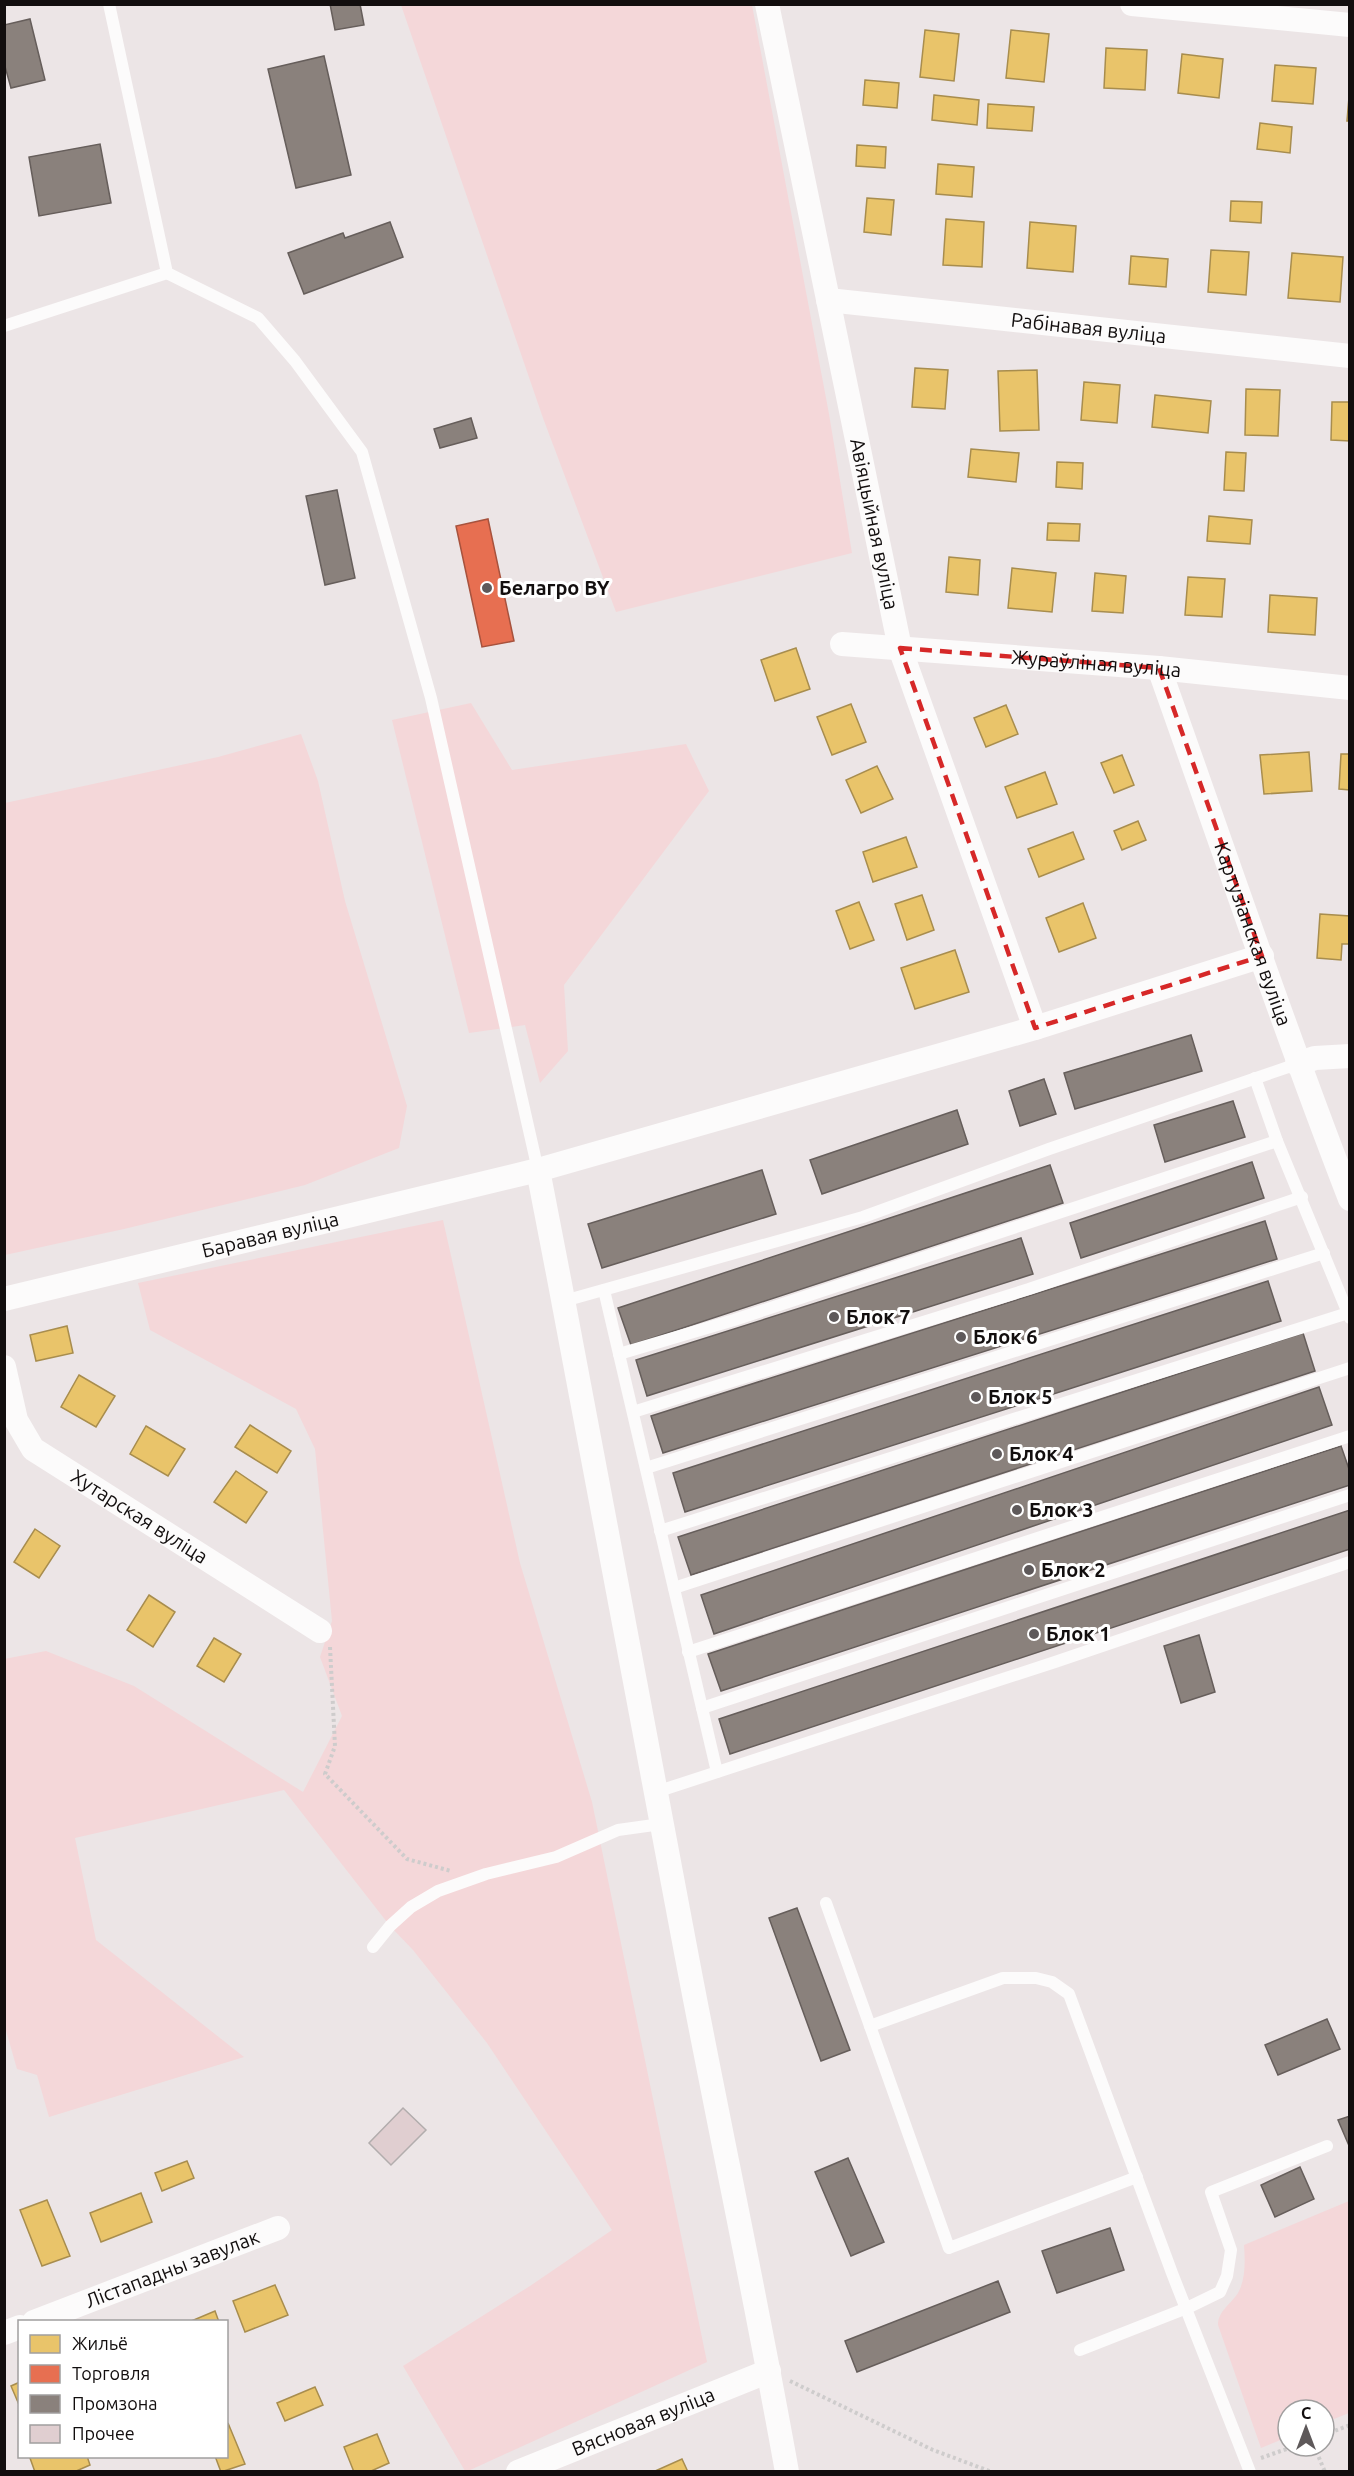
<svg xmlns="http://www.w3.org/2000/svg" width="1354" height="2476" font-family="Ubuntu,sans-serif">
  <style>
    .green { fill: #f4d7d9 }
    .homes { fill: #e9c46a; stroke: #a88d4e; stroke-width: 1.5 }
    .shops { fill: #e76f51; stroke: #a7523d; stroke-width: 1.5 }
    .industry { fill: #8a817c; stroke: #665e5b; stroke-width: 1.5 }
    .building { fill: #e0ced0; stroke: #b2adad; stroke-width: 1.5 }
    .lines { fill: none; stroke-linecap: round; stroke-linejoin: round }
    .path { stroke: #cecccc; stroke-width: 4; stroke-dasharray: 3 3; stroke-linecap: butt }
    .lane { stroke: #fcfbfb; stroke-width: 12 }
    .street { stroke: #fcfbfb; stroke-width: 24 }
    .marked { fill: none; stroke: #d62828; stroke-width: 4.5; stroke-dasharray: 12 8; stroke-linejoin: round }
    .poi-dot { fill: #5e595a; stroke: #fff; stroke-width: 2 }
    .labels { text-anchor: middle; stroke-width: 6; stroke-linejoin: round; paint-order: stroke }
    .street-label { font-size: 20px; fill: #120e0e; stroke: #fff }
    .poi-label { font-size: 20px; font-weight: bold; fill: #120e0e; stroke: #fff; text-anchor: start }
  </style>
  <rect width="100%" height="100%" fill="#ece5e6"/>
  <g class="green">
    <polygon points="401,5 752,5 829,414 852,553 616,612 543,418"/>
    <polygon points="471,703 512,770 686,744 709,791 564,985 568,1051 540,1083 525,1025 469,1033 392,720"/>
    <polygon points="301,734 318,781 345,901 407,1106 399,1148 305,1185 124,1229 5,1255 5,803 218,757"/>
    <polygon points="443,1220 520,1563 592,1802 707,2362 468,2471 465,2471 403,2366 530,2286 612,2230 487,2043 413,1950 390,1926 284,1790 75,1838 96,1940 244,2057 49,2117 37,2075 17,2069 5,2027 4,1659 46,1651 134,1686 303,1792 342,1716 320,1657 332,1621 315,1449 296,1409 150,1330 138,1283"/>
    <path d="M1349 2201V2413L1324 2423V2410H1288V2437L1261 2448 1218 2325C1218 2311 1231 2304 1238 2293 1246 2279 1245 2260 1244 2245Z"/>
  </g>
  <g class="homes">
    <polygon points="925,30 959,34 954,81 920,77"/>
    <polygon points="1011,30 1049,34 1044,82 1006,78"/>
    <polygon points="1106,48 1147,50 1145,90 1104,88"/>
    <polygon points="1182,54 1223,59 1219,98 1178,93"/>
    <polygon points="1275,65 1316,68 1313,104 1272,101"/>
    <polygon points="865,80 899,83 897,108 863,105"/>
    <polygon points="1350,85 1350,121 1347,121"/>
    <polygon points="934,95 979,100 977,125 932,120"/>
    <polygon points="988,104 1034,107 1032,131 987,128"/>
    <polygon points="1260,123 1292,127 1290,153 1257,149"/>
    <polygon points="857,145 886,147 885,168 856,166"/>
    <polygon points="938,164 974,167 972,197 936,194"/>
    <polygon points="867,198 894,200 891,235 864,232"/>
    <polygon points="1231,201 1262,202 1261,223 1230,221"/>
    <polygon points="946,219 984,222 982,267 943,265"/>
    <polygon points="1030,222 1076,226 1073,272 1027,268"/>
    <polygon points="1211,250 1249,252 1246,295 1208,292"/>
    <polygon points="1292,253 1343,257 1340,302 1288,298"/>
    <polygon points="1131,256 1168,259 1166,287 1129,284"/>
    <polygon points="915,368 948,370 945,409 912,407"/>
    <polygon points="1037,370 1039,430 1000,431 998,371"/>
    <polygon points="1084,382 1120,385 1117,423 1081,420"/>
    <polygon points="1246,389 1280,390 1278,436 1245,435"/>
    <polygon points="1155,395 1211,401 1208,433 1152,427"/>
    <polygon points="1332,402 1350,402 1350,441 1331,440"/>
    <polygon points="971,449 1019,453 1016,482 968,477"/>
    <polygon points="1226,452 1246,453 1244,491 1224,490"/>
    <polygon points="1057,462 1083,463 1082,489 1056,487"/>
    <polygon points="1209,516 1252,520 1250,544 1207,541"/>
    <polygon points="1048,523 1080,524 1079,541 1047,540"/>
    <polygon points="949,557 980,560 978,595 946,592"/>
    <polygon points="1012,568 1056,573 1052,612 1008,608"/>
    <polygon points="1095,573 1126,576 1123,613 1092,611"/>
    <polygon points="1188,577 1225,579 1222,617 1185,615"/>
    <polygon points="1270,595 1317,598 1315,635 1268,632"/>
    <polygon points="796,648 810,689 775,701 761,660"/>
    <polygon points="851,704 866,742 832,755 817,717"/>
    <polygon points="1006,705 1018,734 986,747 974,718"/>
    <polygon points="1309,752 1312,791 1264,794 1260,755"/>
    <polygon points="1341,754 1350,754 1350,790 1339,789"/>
    <polygon points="1122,755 1134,785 1114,793 1101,763"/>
    <polygon points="877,766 893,799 861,813 846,780"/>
    <polygon points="1045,772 1057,804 1017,818 1005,787"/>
    <polygon points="1138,821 1146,840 1122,850 1114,831"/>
    <polygon points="1073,832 1084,859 1039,877 1028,849"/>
    <polygon points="906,837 917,867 873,882 863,852"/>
    <polygon points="922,895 934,930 907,940 895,904"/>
    <polygon points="859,902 874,940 850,949 836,911"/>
    <polygon points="1083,903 1096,938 1059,952 1046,918"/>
    <polygon points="1320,914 1350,916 1350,944 1342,944 1341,960 1317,958"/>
    <polygon points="955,950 969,992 915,1009 901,968"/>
    <polygon points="67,1326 73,1353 36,1361 30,1335"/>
    <polygon points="79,1375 115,1396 96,1427 61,1407"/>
    <polygon points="250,1425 291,1451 277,1473 235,1447"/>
    <polygon points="146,1426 185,1449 168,1476 130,1454"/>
    <polygon points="236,1471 267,1492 246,1523 214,1502"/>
    <polygon points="35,1529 60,1546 39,1578 14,1562"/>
    <polygon points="149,1595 175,1612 153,1647 127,1630"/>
    <polygon points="214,1638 241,1654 224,1682 197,1666"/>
    <polygon points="187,2161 194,2178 162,2191 155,2173"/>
    <polygon points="141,2193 152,2222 101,2242 90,2213"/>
    <polygon points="47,2200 70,2256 42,2266 20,2210"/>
    <polygon points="275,2285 288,2315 245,2332 233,2301"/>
    <polygon points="215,2311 219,2322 189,2322"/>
    <polygon points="20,2382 20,2407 11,2386"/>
    <polygon points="315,2387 323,2405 285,2421 277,2403"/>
    <polygon points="228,2423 245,2464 221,2472 215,2456 226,2456"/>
    <polygon points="377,2434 389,2463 369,2472 354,2472 344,2447"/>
    <polygon points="33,2456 87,2456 90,2465 74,2472 35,2472 30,2458"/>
    <polygon points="682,2459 688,2472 653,2472"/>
  </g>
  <polygon class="shops" points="488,519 514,641 482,647 456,526"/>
  <g class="industry">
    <polygon points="330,4 360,4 364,25 335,30"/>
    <polygon points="30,19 45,80 11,88 4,63 4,25"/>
    <polygon points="324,56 351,175 296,188 268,69"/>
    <polygon points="100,144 111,203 39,216 29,157"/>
    <polygon points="390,222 403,257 304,294 288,253 343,233 345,238"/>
    <polygon points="471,418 477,438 440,448 434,429"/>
    <polygon points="337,490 355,578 325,585 306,496"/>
    <polygon points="1191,1035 1202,1071 1075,1109 1064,1073"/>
    <polygon points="1044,1079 1056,1114 1020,1126 1009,1091"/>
    <polygon points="1233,1101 1245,1137 1165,1162 1154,1125"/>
    <polygon points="957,1110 968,1144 822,1194 810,1160"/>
    <polygon points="1252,1162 1264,1198 1081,1258 1070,1223"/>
    <polygon points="1050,1165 1063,1203 631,1345 618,1308"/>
    <polygon points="762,1170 776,1214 602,1268 588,1224"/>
    <polygon points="1265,1221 1277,1259 663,1453 651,1416"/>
    <polygon points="1021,1238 1033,1274 647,1396 636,1360"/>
    <polygon points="1268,1281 1281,1321 685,1512 673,1473"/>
    <polygon points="1303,1333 1315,1371 691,1575 678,1537"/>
    <polygon points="1319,1387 1332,1425 714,1634 701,1595"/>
    <polygon points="1341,1446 1350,1472 1350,1485 721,1691 708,1654"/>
    <polygon points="1350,1510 1350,1549 730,1754 719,1719"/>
    <polygon points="1199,1635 1215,1692 1181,1703 1164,1646"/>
    <polygon points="797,1908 850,2050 821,2061 769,1918"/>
    <polygon points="1327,2019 1340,2049 1278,2075 1265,2045"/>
    <polygon points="1350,2116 1350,2148 1338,2120"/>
    <polygon points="848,2158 884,2242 851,2256 815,2172"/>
    <polygon points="1300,2167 1314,2199 1275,2217 1261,2185"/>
    <polygon points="1110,2228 1124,2270 1057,2293 1042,2251"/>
    <polygon points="998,2281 1010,2312 857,2372 845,2341"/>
  </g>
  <polygon class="building" points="403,2108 426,2130 391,2165 369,2143"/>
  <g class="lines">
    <g class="path">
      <polyline points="330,1647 335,1746 325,1774 407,1859 451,1871"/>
      <polyline points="790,2381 933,2450 992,2472"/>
      <polyline points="1324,2435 1350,2425"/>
      <polyline points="1314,2446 1325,2472"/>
      <polyline points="1261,2458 1295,2446"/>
    </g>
    <g class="lane">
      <polyline points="109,4 167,273 258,318 295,361 362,452 431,698 538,1170"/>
      <polyline points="4,326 167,273"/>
      <polyline points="1255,1078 1277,1141 1350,1318"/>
      <polyline points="604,1290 717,1772"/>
      <polyline points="564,1301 863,1217 1049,1149 1297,1064"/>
      <polyline points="619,1354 734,1320 1277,1141"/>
      <polyline points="633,1412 1029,1289 1302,1197"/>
      <polyline points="646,1468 1324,1253"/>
      <polyline points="660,1531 1348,1313"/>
      <polyline points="674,1588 1350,1368"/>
      <polyline points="688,1652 1350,1436"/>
      <polyline points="702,1708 1350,1495"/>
      <polyline points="656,1792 1055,1662 1350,1562"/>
      <polyline points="826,1903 870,2026 1003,1978 1036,1978 1052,1982 1069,1994 1172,2273 1250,2472"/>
      <polyline points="373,1947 390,1926 411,1907 438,1891 486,1874 556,1857 618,1830 661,1824"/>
      <polyline points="870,2026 949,2248 1137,2177"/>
      <polyline points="1080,2350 1187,2308 1220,2292 1227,2276 1231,2250 1211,2192 1327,2146"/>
    </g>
    <g class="street">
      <path id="s1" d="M767 4 900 648 1035 1028"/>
      <polyline points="1132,4 1350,25"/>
      <path id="s2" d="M828 300 1350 356"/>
      <path id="s3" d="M842 644 1159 668 1350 688"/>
      <path id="s4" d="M1159 668C1222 845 1282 1023 1350 1199"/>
      <polyline points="1297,1064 1315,1058 1350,1056"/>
      <path d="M538 1170C590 1436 638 1703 689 1968 721 2136 757 2303 787 2472"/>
      <path id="s5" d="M4 1299 538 1170 1035 1028 1262 956"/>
      <path id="s6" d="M4 1367 16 1420 33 1449 320 1631"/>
      <path id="s7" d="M34 2322 278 2228"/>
      <polyline points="4,2333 20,2327"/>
      <path id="s8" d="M518 2472 769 2371"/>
    </g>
  </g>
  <path class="marked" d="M900 648 1159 668 1262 956 1035 1028Z"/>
  <g class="poi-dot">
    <circle cx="487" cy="588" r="6"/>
    <circle cx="834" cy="1317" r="6"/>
    <circle cx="961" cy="1337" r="6"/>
    <circle cx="976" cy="1397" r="6"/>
    <circle cx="997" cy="1454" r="6"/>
    <circle cx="1017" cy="1510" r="6"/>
    <circle cx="1029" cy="1570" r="6"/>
    <circle cx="1034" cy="1634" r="6"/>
  </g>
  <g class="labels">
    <g class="street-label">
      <text dy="7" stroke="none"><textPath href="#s2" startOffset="262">Рабінавая вуліца</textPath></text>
      <text dy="7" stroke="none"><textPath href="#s1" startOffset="531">Авіяцыйная вуліца</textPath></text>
      <text dy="7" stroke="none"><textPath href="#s3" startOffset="255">Жураўліная вуліца</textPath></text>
      <text dy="7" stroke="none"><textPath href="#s4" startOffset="282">Картузіанская вуліца</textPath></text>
      <text dy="7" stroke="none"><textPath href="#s5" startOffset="274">Баравая вуліца</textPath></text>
      <text dy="7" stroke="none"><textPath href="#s6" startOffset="214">Хутарская вуліца</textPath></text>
      <text dy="7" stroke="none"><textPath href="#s7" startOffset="148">Лістападны завулак</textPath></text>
      <text dy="7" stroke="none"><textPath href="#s8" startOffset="135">Вясновая вуліца</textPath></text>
    </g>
    <g class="poi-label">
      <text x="499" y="595">Белагро BY</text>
      <text x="846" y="1324">Блок 7</text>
      <text x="973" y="1344">Блок 6</text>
      <text x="988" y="1404">Блок 5</text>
      <text x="1009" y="1461">Блок 4</text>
      <text x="1029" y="1517">Блок 3</text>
      <text x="1041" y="1577">Блок 2</text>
      <text x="1046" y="1641">Блок 1</text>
    </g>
  </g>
  <rect width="1354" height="2476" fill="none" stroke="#120e0e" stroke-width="12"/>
  <rect x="18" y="2320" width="210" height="138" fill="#ffffff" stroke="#a09f9f" stroke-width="1.5"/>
  <rect x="30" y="2335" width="30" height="18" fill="#e9c46a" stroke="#a09f9f" stroke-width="1.5"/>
  <text x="72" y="2350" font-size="18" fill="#120e0e">Жильё</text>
  <rect x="30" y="2365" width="30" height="18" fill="#e76f51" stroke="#a09f9f" stroke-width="1.5"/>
  <text x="72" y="2380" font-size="18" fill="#120e0e">Торговля</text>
  <rect x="30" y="2395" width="30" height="18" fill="#8a817c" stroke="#a09f9f" stroke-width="1.5"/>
  <text x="72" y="2410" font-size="18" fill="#120e0e">Промзона</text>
  <rect x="30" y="2425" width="30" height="18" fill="#e0ced0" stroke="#a09f9f" stroke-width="1.5"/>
  <text x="72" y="2440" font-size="18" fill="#120e0e">Прочее</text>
  <g transform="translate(1306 2428)"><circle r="28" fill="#ffffff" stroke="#a09f9f" stroke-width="1.5"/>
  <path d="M0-4.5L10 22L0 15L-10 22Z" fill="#5e595a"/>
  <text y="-9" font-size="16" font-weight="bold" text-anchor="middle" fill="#120e0e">С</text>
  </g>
</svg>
